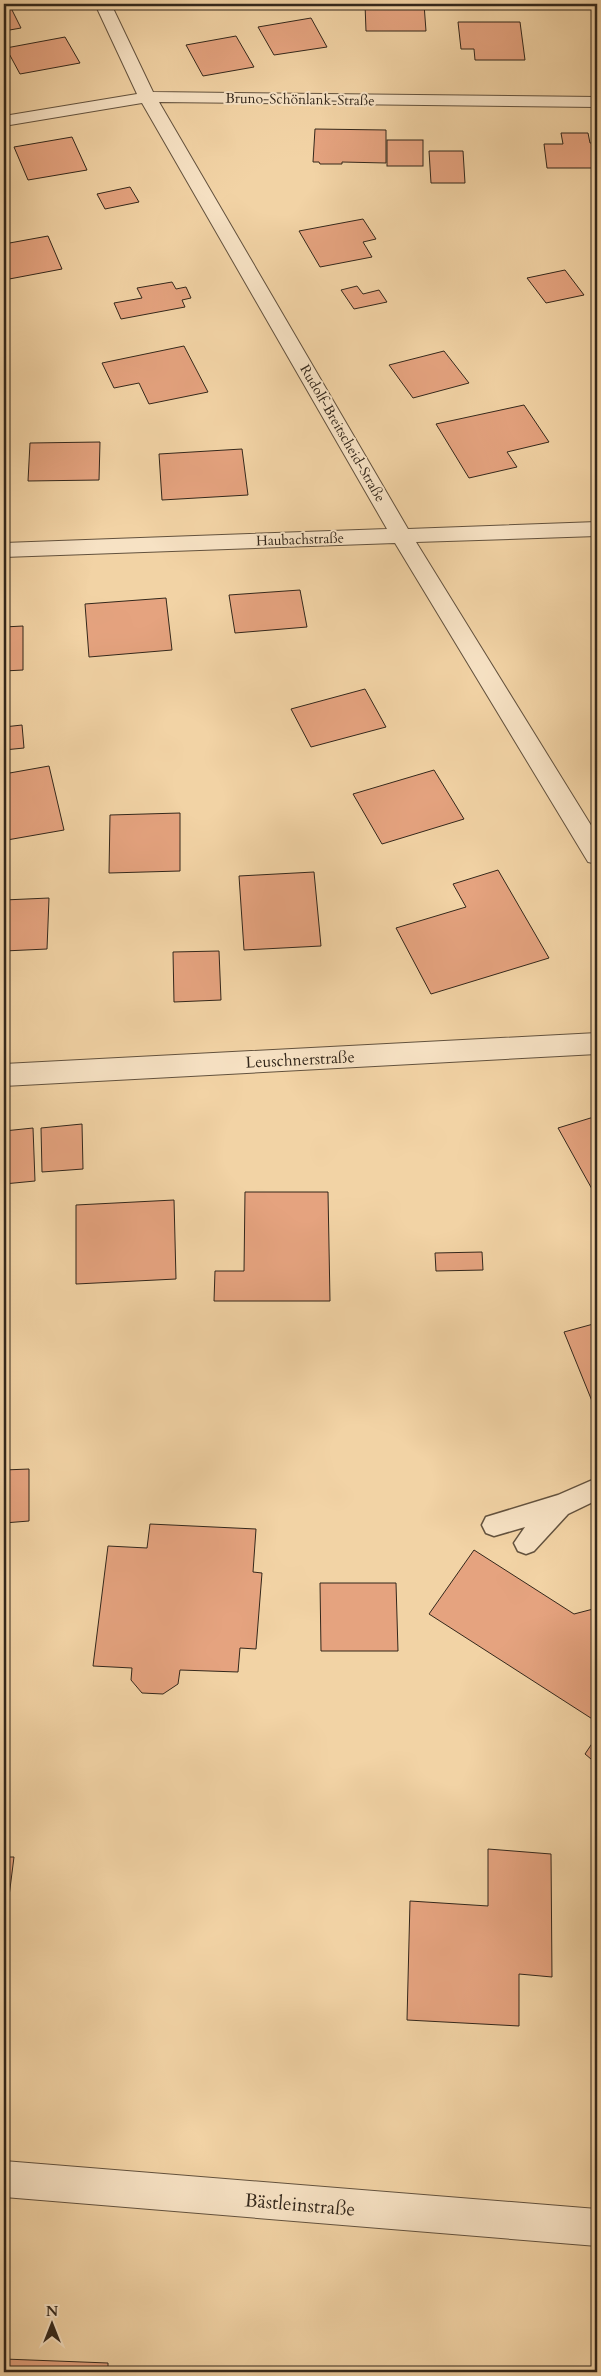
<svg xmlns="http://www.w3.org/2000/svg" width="601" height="2376" font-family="Cardo,serif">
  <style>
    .building { fill: #e5a37f; stroke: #33271b }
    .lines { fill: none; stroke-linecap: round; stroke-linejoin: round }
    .lane-casing { stroke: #63523e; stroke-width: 3 }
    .street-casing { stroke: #63523e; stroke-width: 2 }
    .lane { fill: #f7e2c4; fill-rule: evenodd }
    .street { fill: #f7e2c4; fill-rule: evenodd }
    .labels { text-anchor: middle; stroke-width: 4; stroke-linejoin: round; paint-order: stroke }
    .far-street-label { font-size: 14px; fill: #33271b; stroke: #f7e2c4 }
    .street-label { font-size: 16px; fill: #33271b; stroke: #f7e2c4 }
    .near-street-label { font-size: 19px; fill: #33271b; stroke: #f7e2c4 }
  </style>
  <rect width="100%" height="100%" fill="#f2d3a5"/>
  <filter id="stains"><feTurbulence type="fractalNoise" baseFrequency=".004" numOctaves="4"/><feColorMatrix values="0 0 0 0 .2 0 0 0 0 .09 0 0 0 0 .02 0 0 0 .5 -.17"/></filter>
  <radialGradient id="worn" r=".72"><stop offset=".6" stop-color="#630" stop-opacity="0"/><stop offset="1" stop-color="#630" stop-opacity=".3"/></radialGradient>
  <g class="building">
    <polygon points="365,4 424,4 426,31 366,31"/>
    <rect x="548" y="4" width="49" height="3"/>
    <polygon points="10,6 21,28 4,31 4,7"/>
    <polygon points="311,18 327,47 274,55 258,27"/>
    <polygon points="458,22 520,22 525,60 475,60 474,49 461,49"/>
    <polygon points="236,36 254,67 203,76 186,45"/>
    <polygon points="65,37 80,63 20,74 6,48"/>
    <polygon points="315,129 386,130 386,163 342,162 342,164 320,164 319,162 313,162"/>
    <polygon points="561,133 588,133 590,143 597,143 597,168 547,168 544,144 563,144"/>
    <polygon points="72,137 87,170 28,180 14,147"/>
    <rect x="387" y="140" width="36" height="26"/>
    <polygon points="429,151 463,151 465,183 431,183"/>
    <polygon points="130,187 139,202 105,209 97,194"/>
    <polygon points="363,219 376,239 363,242 372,257 320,267 299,231"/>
    <polygon points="48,236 62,269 4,280 4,244"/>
    <polygon points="565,270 584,295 546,303 527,278"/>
    <polygon points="172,282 176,289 186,287 191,298 182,300 185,307 121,319 114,303 142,298 137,288"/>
    <polygon points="357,286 363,294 379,290 387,302 354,309 341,290"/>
    <polygon points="184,346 208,392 149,404 139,383 114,388 102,363"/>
    <polygon points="444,351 469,383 413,398 389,365"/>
    <polygon points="524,405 549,442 507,452 517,467 469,478 436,424"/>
    <polygon points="100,442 99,480 28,481 30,443"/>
    <polygon points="242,449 248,495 162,500 159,454"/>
    <polygon points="300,590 307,627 235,633 229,595"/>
    <polygon points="166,598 172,650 89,657 85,604"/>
    <polygon points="23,626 23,670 4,671 4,627"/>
    <polygon points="365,689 386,727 311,747 291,709"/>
    <polygon points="22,725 24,748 4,750 4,727"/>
    <polygon points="49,766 64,830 7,840 4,823 4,774"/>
    <polygon points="434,770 464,819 382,844 353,794"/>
    <polygon points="180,813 180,871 109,873 110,815"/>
    <polygon points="498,870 549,958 431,994 396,928 466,907 453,884"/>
    <polygon points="314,872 321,946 244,950 239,876"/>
    <polygon points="49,898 47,949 4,951 4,900"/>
    <polygon points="219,951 221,1000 174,1002 173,952"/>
    <polygon points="597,1116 597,1198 558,1128"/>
    <polygon points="82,1124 83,1169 42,1172 41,1128"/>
    <polygon points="33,1128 35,1181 4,1184 4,1131"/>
    <polygon points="245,1192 328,1192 330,1301 214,1301 215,1271 244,1271"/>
    <polygon points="174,1200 176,1279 76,1284 76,1205"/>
    <polygon points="482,1252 483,1270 436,1271 435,1253"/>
    <polygon points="597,1323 597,1405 594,1406 564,1332"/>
    <polygon points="29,1469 29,1521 4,1523 4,1470"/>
    <polygon points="150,1524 256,1529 253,1572 262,1573 256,1649 240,1648 238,1672 180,1670 178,1684 163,1694 142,1693 131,1680 132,1668 93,1666 108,1546 147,1548"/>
    <polygon points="474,1550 574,1614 597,1608 597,1722 429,1614"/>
    <polygon points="320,1583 396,1583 398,1651 321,1651"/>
    <polygon points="597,1736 597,1764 585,1754"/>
    <polygon points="488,1849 551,1854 552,1977 519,1974 519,2026 407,2020 410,1901 488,1906"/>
    <polygon points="4,1857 14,1857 4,1936"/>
    <polygon points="4,2359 108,2363 108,2372 4,2372"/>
  </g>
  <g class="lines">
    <g class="lane-casing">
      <polygon id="lane" points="597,1478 597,1500 568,1514 534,1551 526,1554 518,1551 514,1543 525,1527 494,1536 486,1533 482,1525 486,1517 558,1495"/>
    </g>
    <g class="street-casing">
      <g id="street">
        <polygon points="95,4 111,4 153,92 597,97 597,107 159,102 408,529 597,522 597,536 416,542 597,835 597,864 588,862 395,543 4,557 4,543 387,529 142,103 4,126 4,116 137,94"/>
        <polygon points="597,1033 597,1054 4,1086 4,1064"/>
        <polygon points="4,2161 597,2209 597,2246 4,2197"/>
      </g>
    </g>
    <use href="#lane" class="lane"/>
    <use href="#street" class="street"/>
  </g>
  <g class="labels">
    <g class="far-street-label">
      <text transform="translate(300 99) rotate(1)" y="5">Bruno-Schönlank-Straße</text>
      <text transform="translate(343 433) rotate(60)" y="5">Rudolf-Breitscheid-Straße</text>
      <text transform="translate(300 539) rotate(-2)" y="5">Haubachstraße</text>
    </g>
    <g class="street-label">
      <text transform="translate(300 1059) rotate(-3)" y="6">Leuschnerstraße</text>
    </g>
    <g class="near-street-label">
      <text transform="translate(300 2204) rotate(5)" y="7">Bästleinstraße</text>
    </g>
  </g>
  <rect width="601" height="2376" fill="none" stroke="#f2d3a5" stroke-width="20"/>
  <rect x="5" y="5" width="591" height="2366" fill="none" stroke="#33271b" stroke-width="2.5"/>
  <rect x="10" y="10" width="581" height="2356" fill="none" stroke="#33271b"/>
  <g transform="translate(52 2324)" stroke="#f7e2c4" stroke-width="4" paint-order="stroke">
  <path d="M0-4L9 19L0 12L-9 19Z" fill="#33271b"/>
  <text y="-8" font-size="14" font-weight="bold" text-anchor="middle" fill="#33271b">N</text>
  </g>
  <rect width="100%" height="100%" filter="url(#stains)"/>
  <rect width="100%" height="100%" fill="url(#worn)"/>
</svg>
